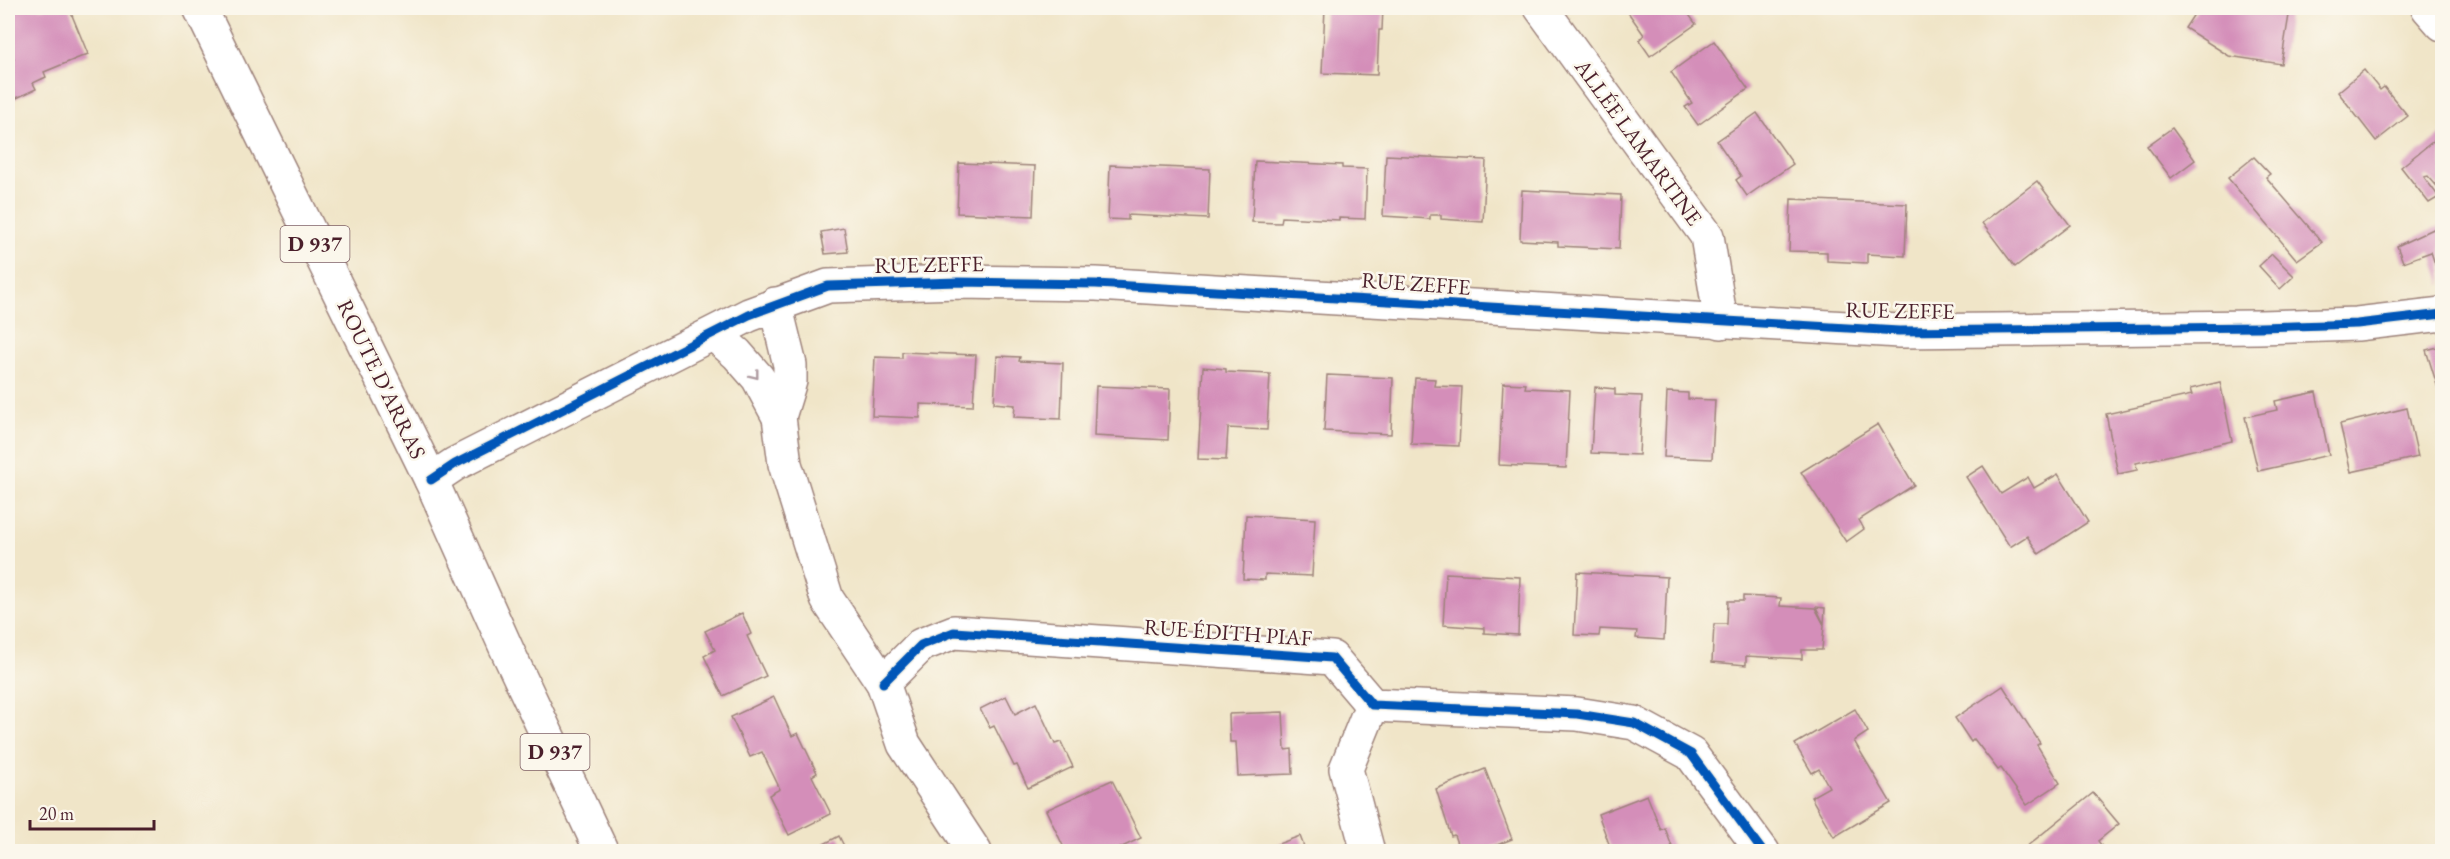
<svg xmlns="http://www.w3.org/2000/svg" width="2450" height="859" font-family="'EB Garamond',serif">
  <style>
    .building { fill: #d48eb9 }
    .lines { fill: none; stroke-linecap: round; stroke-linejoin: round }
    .minor-casing { stroke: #9d827a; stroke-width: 36 }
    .major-casing { stroke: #9d827a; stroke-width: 36 }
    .minor { stroke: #fff; stroke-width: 33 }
    .major { stroke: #fff; stroke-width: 33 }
    .cycleway-casing { stroke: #fbf7ec; stroke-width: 13 }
    .cycleway { stroke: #0057b8; stroke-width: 9 }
    .oneway { stroke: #ae9aa0 }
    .labels { text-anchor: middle; stroke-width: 5; stroke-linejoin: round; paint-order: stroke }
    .shield { fill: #fbf7ec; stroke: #7f6065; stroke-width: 1.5 }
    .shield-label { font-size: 21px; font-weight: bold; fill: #4a1f2b }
    .street-label { font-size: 22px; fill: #4a1f2b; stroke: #fbf7ec }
  </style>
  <rect width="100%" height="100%" fill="#fbf7ec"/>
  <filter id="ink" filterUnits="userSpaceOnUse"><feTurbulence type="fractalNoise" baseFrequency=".0167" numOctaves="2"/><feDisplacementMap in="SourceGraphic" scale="12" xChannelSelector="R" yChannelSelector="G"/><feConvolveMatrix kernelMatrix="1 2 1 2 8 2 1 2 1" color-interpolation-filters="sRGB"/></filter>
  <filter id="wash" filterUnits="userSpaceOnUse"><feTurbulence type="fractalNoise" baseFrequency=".008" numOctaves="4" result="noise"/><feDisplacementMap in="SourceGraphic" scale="24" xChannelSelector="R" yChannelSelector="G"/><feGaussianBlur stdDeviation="1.35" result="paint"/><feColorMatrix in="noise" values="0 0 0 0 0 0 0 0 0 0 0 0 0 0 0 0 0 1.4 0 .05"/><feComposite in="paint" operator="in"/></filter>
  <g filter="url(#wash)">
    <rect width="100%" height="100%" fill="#f0e5c8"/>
    <g id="blocks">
      <g class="building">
        <polygon points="8,8 69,8 88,54 44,72 46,77 33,83 36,89 8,102 8,62 14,59 8,43"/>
        <polygon points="1325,8 1383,8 1382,30 1379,30 1377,75 1322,73"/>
        <polygon points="1625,8 1684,8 1696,24 1650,56 1639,40 1644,35"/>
        <polygon points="2198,8 2245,8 2289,15 2281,64 2229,56 2185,28"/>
        <polygon points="1714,41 1748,89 1698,125 1685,107 1692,103 1671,72"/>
        <polygon points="2364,70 2380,90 2384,87 2408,116 2376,141 2338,92"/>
        <polygon points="1757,113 1793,164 1747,196 1736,180 1741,176 1717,141"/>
        <polygon points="2172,128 2195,160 2171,178 2147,146"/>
        <polygon points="2442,134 2442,192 2428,176 2424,177 2439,197 2429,203 2401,167"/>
        <polygon points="1386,155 1486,160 1483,222 1441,219 1441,215 1430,215 1430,219 1383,216"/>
        <polygon points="2254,157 2270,174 2266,177 2322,242 2297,260 2228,178"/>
        <polygon points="1255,161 1342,165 1342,168 1367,169 1365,219 1339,218 1339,220 1282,217 1281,223 1252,222"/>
        <polygon points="959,163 1035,166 1033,216 957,213"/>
        <polygon points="1110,165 1210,169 1208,219 1128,215 1128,220 1108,219"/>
        <polygon points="2037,181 2070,225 2015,267 1982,223"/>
        <polygon points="1522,190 1621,195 1619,249 1558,246 1558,242 1520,240"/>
        <polygon points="1791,199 1907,204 1905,256 1867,254 1867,263 1827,261 1827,252 1789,251"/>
        <polygon points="2442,225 2442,285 2431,252 2403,262 2397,246"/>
        <polygon points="844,228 848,252 825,254 821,232"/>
        <polygon points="2272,254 2294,276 2280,289 2259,266"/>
        <polygon points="2442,346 2442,401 2426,350"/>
        <polygon points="902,352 976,355 973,406 920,404 920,418 872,416 875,357 902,358"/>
        <polygon points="997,356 1020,357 1019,361 1063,363 1061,419 1014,417 1015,405 994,403"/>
        <polygon points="1203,367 1226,369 1226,372 1270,374 1267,430 1228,428 1226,460 1198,459"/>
        <polygon points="1327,375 1393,378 1391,434 1324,431"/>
        <polygon points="1415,378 1435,379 1434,386 1462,387 1459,446 1411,444"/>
        <polygon points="2220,382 2232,441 2136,463 2137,470 2118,474 2106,414 2192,395 2190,389"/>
        <polygon points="1503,383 1526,384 1525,388 1570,390 1566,468 1499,465"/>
        <polygon points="1096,386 1170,389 1168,440 1094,436"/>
        <polygon points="1595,387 1615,389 1615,395 1642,396 1639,455 1591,453"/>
        <polygon points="1667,392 1688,393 1688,399 1715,400 1712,459 1664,457"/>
        <polygon points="2316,392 2329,455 2258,471 2245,417 2277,410 2275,401"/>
        <polygon points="2407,408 2418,457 2351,472 2340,424"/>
        <polygon points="1878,424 1914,485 1859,520 1864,529 1846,542 1801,472"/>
        <polygon points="1983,466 2001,494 2028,477 2034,488 2058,474 2088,522 2039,554 2027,536 2010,547 1966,477"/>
        <polygon points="1246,515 1315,519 1312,576 1265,574 1265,580 1243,579"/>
        <polygon points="1577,572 1667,577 1664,640 1636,638 1637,631 1600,629 1599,636 1574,635"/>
        <polygon points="1446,573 1520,577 1518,635 1484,633 1484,628 1443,625"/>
        <polygon points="1743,596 1781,598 1780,606 1815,608 1824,625 1822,650 1802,650 1802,659 1746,656 1746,665 1712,662 1714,624 1727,624 1728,601 1743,601"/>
        <polygon points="1816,607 1825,608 1824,624"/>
        <polygon points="742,613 751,634 747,636 766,676 723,696 704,656 715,650 705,631"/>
        <polygon points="2003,686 2040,743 2037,745 2060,783 2027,805 2001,768 1998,770 1974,739 1971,742 1955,718"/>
        <polygon points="1006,696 1015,714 1036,703 1055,744 1061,742 1073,767 1028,788 1017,765 1014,766 994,726 990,728 980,709"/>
        <polygon points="774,697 792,736 798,733 817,773 812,776 831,814 789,835 769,795 780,789 762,752 750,757 731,717"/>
        <polygon points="1855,709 1868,732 1854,741 1891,803 1834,837 1811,797 1829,787 1819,769 1812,773 1795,744"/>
        <polygon points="1283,712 1285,750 1292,749 1293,774 1238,776 1236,742 1230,742 1229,714"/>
        <polygon points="1485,769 1512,839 1479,852 1460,852 1454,835 1451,836 1436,789"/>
        <polygon points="1112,780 1141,838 1120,848 1122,850 1119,852 1066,852 1046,810"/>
        <polygon points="2093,793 2119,824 2098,841 2106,852 2030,852 2026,847"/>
        <polygon points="1647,795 1661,830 1665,828 1674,852 1612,852 1598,814"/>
        <polygon points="839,836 847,852 809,852"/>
        <polygon points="1300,836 1306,852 1259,852 1259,851"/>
      </g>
    </g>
  </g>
  <g filter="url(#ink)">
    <use href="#blocks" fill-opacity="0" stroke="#9d827a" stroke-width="1.5"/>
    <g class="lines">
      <g class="minor-casing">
        <g id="minor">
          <polyline points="1541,8 1707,236 1721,322"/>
          <polyline points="2428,8 2442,24"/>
          <polyline points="714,334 737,354 758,378 779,417 790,381 790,365 775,304"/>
          <polyline points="779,417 785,464 827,599 883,683 904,744 975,852"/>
          <polyline points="431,480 455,464 749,315 828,286 958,282 1096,284 1899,331 2259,327 2357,324 2442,314"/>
          <polyline points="883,683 921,645 954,632 1332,658 1372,705 1577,714 1634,723 1691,754 1763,852"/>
          <polyline points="1368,852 1346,769 1372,705"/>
        </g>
      </g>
      <g class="major-casing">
        <polyline id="major" points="200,8 431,480 508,652 602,852"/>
      </g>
      <use href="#minor" class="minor"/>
      <use href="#major" class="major"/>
      <g class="cycleway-casing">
        <g id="cycleway">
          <polyline points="431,480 455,464 749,315 828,286 958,282 1096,284 1899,331 2259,327 2357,324 2442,314"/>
          <polyline points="883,683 921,645 954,632 1332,658 1372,705 1577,714 1634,723 1691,754 1763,852"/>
        </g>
      </g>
      <use href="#cycleway" class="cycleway"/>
    </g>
    <defs><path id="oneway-chevron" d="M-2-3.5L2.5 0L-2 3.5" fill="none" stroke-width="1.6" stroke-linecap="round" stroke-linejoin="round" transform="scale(1.5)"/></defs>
    <use class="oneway" href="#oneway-chevron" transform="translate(755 375) rotate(52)"/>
  </g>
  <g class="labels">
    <g class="shield">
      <rect x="280.5" y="226" width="69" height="36" rx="4.5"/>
      <rect x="520.5" y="734" width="69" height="36" rx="4.5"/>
    </g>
    <g class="shield-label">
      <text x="315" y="251">D 937</text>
      <text x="555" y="759">D 937</text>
    </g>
    <g class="street-label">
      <text transform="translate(1639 142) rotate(54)" y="8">ALLÉE LAMARTINE</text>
      <text transform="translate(929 264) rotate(-1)" y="8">RUE ZEFFE</text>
      <text transform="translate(1416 283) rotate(4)" y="8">RUE ZEFFE</text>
      <text transform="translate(1900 310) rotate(1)" y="8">RUE ZEFFE</text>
      <text transform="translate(382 379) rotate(64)" y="8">ROUTE D'ARRAS</text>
      <text transform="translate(1228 632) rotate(4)" y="8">RUE ÉDITH PIAF</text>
    </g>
  </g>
  <rect width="2450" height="859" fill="none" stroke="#fbf7ec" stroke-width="30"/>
  <path d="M30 820v9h124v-9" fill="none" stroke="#4a1f2b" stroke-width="3"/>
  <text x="39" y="820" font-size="18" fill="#4a1f2b" stroke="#fbf7ec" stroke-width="4.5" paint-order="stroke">20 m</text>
</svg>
